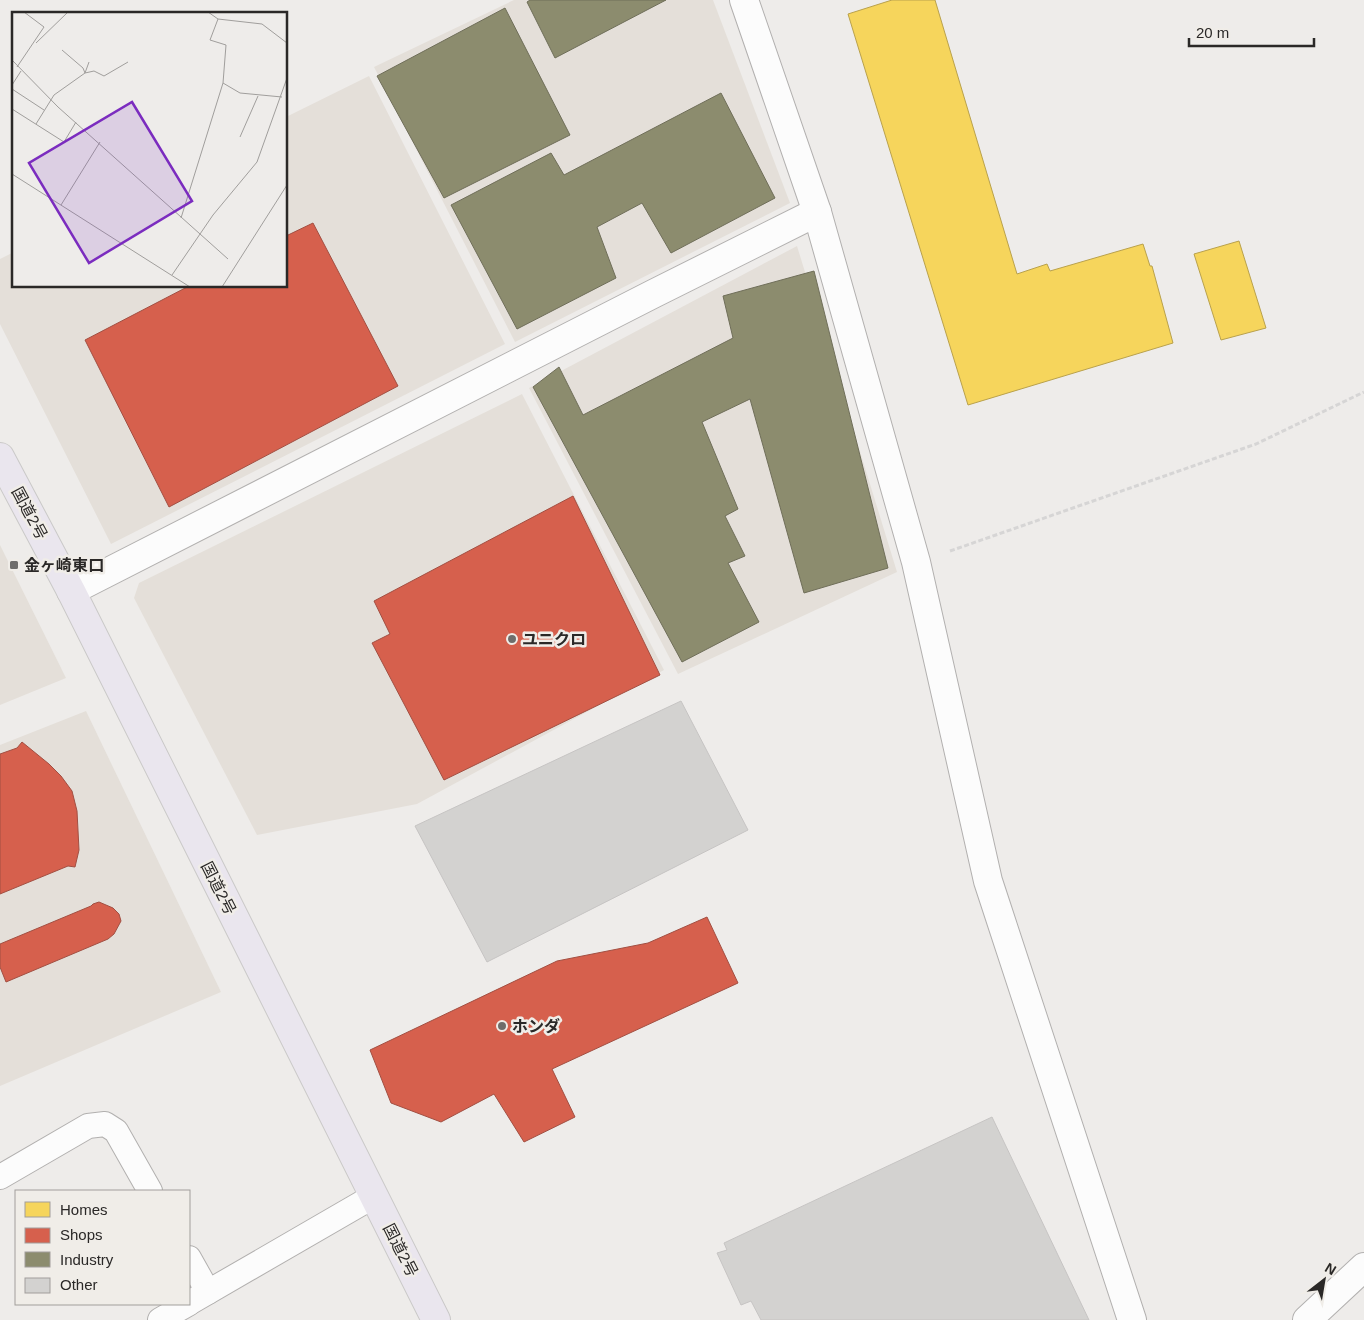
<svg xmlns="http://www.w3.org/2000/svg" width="1364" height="1320" font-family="Arial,'Noto Sans JP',sans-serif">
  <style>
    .built { fill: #e4dfd9 }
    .homes { fill: #f6d55c; stroke: #b9a14c }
    .shops { fill: #d6604d; stroke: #a24f42 }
    .industry { fill: #8c8c6e; stroke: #6f6e59 }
    .building { fill: #d3d2d0; stroke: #c6c4c3 }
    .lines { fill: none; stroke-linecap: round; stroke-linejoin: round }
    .service-casing { stroke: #b2b0af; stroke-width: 26 }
    .minor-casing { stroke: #b2b0af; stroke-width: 30 }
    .trunk-casing { stroke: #cac9c8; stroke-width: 30 }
    .path { stroke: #d6d5d5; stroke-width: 3; stroke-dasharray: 5 2.5; stroke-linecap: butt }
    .service { stroke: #fcfcfc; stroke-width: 24 }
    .minor { stroke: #fcfcfc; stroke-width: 28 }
    .trunk { stroke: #eae6ee; stroke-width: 28 }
    .poi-dot { fill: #6f6d6b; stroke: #f0ede8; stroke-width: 2 }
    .labels { text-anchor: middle; stroke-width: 5; stroke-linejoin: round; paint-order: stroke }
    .street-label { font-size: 16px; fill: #2a2827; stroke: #f0ede8 }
    .poi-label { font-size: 16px; font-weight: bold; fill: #2a2827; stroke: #f0ede8; text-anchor: start }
    .inset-road { fill: none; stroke: #a09e9c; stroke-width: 1 }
    .view { fill: #7b2cbf; fill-opacity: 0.15; stroke: #7b2cbf; stroke-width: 2.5 }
    .inset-edge { fill: none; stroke: #2a2827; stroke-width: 2.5 }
  </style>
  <rect width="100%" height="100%" fill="#eeecea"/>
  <g class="built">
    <polygon points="514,0 713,0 790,203 515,342 374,67"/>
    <polygon points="369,76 505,344 111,544 0,324 0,259 14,252 14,286 286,286 286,117"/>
    <polygon points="797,246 897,572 678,674 529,388"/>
    <polygon points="522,394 664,670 417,804 257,835 134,598 139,583"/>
    <polygon points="0,545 66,678 0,705"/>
    <polygon points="86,711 221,992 0,1086 0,745"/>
  </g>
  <g class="homes">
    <polygon points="892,0 935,0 1017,274 1047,264 1050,271 1143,244 1150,266 1152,266 1173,343 968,405 848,14"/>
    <polygon points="1239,241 1266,328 1221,340 1194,254"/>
  </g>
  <g class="shops">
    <polygon points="313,223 398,386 169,507 85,340 189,286 286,286 286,236"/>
    <polygon points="573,496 660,675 444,780 372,643 390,634 374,601"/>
    <polygon points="22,742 49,764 61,776 72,791 77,811 79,850 75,867 68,866 0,894 0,754 17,748"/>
    <polygon points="99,902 113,908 119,914 121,921 114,934 108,939 6,982 0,967 0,944 91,906 93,904"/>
    <polygon points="707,917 738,983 552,1069 575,1117 524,1142 494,1094 441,1122 391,1103 370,1050 557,961 648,943"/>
  </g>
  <g class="industry">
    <polygon points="530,0 666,0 555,58 527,2"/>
    <polygon points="505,8 570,135 444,198 377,76"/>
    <polygon points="721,93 775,198 671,253 642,203 597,227 616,278 517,329 451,205 551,153 564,175"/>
    <polygon points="814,271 888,568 804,593 750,399 702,422 738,509 725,516 745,556 728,563 759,622 682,662 533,387 559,367 583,415 733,338 723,296"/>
  </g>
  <g class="building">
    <polygon points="681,701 748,830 487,962 415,826"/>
    <polygon points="992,1117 1089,1320 761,1320 751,1301 741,1305 717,1253 727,1250 724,1243"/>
  </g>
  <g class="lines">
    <g class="service-casing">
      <g id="service">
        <polyline points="0,1177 88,1126 105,1124 116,1131 150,1191"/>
        <polyline points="189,1258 208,1292"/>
        <polyline points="189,1303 374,1196"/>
        <polyline points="160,1320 188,1304"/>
      </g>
    </g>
    <g class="minor-casing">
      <g id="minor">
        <polyline points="744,0 817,212 916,562 988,881 1132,1320"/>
        <polyline points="71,591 653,294 817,212"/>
        <polyline points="1307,1320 1364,1267"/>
      </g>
    </g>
    <g class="trunk-casing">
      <polyline id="trunk" points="0,457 71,591 436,1320"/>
    </g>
    <polyline class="path" points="950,551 1256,444 1364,392"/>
    <use href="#service" class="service"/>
    <use href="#minor" class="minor"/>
    <use href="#trunk" class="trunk"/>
  </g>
  <g class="poi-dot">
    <rect x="9" y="560" width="10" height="10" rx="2.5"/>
    <circle cx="512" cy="639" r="5"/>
    <circle cx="502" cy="1026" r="5"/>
  </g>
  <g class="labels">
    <g class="street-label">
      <text transform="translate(30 513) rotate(62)" y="6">国道2号</text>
      <text transform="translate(219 888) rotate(63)" y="6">国道2号</text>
      <text transform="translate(401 1250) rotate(63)" y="6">国道2号</text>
    </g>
    <g class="poi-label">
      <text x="24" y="571">金ヶ崎東口</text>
      <text x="522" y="645">ユニクロ</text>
      <text x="512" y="1032">ホンダ</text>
    </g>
  </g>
  <g transform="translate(12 12)">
    <rect width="275" height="275" fill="#eeecea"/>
    <path class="inset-road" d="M196 0 206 7 250 12 275 31M24 31 56 0M50 38 71 56 73 61 82 59 92 64 116 50M0 48 46 95 216 247M5 55 32 15 12 0M211 71 228 81 270 85M0 73 9 59M0 77 32 98M0 97 52 130 64 110M24 112 42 83 73 61 77 50M228 125 246 84M0 162 178 275M49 193 88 130M169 206 211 71 214 33 198 28 206 7M160 263 201 203 245 150 275 66M210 275 275 173"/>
    <path class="view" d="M120 90 180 189 77 251 17 151Z"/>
    <rect width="275" height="275" class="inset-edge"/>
  </g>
  <rect x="15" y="1190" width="175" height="115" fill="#f0ede8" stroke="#a19e9b"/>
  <rect x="25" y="1202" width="25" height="15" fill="#f6d55c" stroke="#a19e9b"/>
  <text x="60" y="1215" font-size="15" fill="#2a2827">Homes</text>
  <rect x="25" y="1228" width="25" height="15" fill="#d6604d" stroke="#a19e9b"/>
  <text x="60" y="1240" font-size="15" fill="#2a2827">Shops</text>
  <rect x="25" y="1252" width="25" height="15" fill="#8c8c6e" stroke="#a19e9b"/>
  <text x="60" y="1265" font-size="15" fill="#2a2827">Industry</text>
  <rect x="25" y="1278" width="25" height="15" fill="#d3d2d0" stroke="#a19e9b"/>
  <text x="60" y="1290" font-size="15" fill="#2a2827">Other</text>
  <g transform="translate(1324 1280) rotate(31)" stroke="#f0ede8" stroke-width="4" paint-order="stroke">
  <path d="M0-4L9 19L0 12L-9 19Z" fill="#2a2827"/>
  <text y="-8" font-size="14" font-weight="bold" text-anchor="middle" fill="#2a2827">N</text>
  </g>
  <path d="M1189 38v8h125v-8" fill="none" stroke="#2a2827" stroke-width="2.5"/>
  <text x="1196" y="38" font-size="15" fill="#2a2827" stroke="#f0ede8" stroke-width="4" paint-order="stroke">20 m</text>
</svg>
